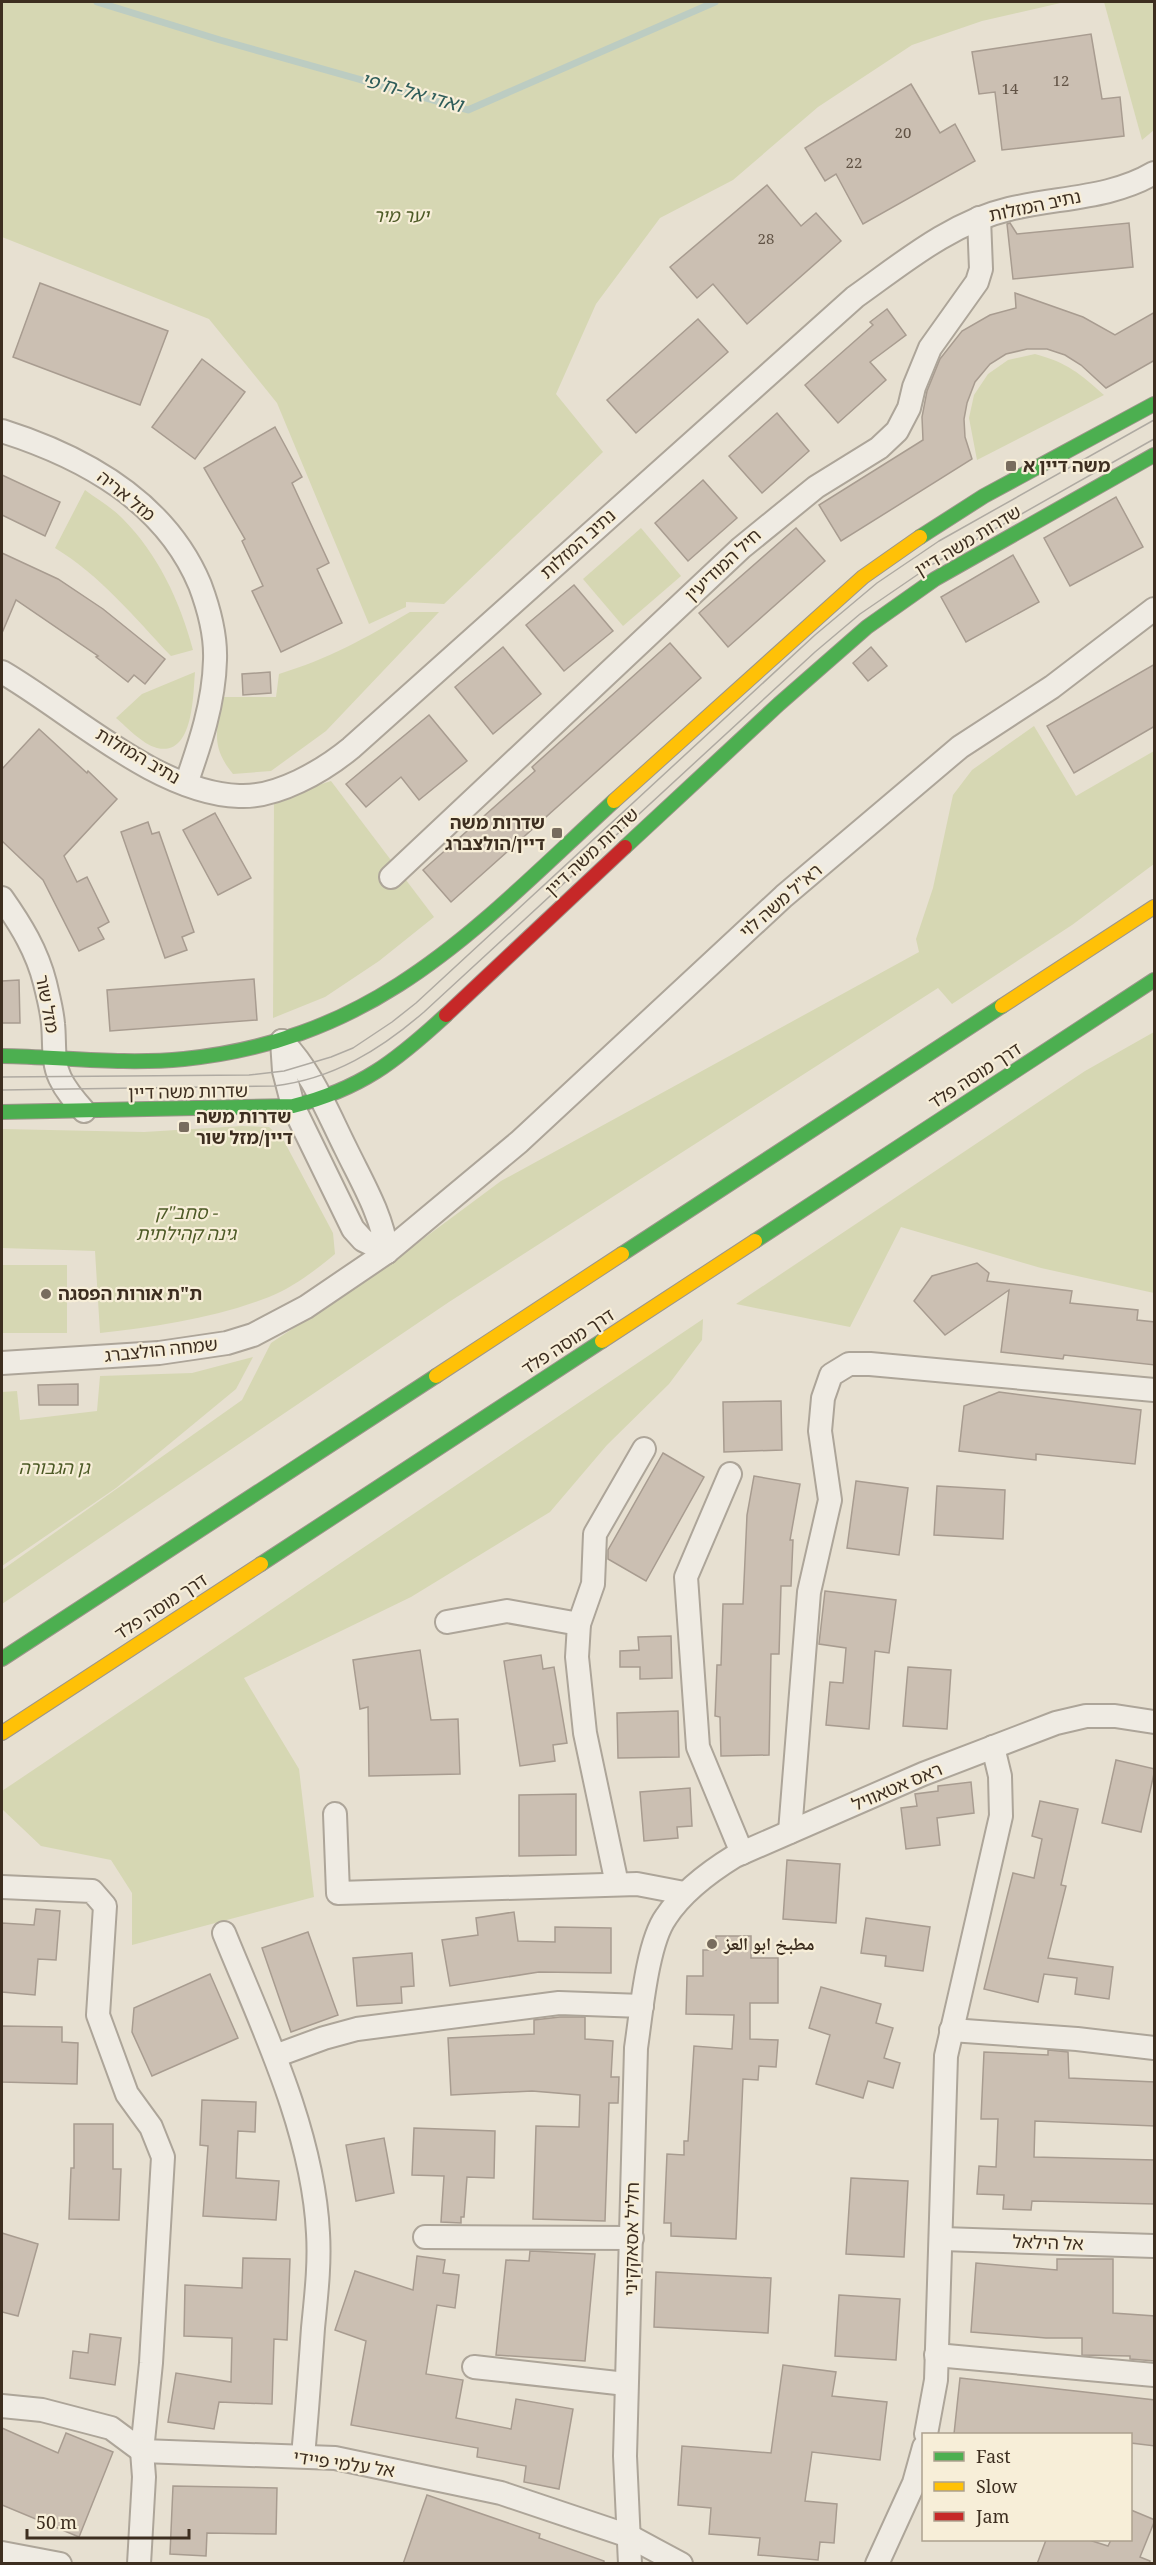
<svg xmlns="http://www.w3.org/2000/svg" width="1156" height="2565" font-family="Georgia,'Noto Naskh Arabic','Noto Sans Hebrew',serif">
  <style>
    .green { fill: #d6d7b3 }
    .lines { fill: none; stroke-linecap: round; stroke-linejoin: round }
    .stream { stroke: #bcccc2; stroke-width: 7 }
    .building { fill: #cbbfb2; stroke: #a89c90; stroke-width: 1.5 }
    .street-casing { stroke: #ada599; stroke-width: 26 }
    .fast-casing { stroke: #9c958a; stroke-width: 16 }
    .slow-casing { stroke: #9c958a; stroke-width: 16 }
    .jam-casing { stroke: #9c958a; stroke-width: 16 }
    .street { stroke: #efebe3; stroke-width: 22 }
    .fast { stroke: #4caf50; stroke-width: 14 }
    .slow { stroke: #ffc107; stroke-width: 14 }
    .jam { stroke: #c62828; stroke-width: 14 }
    .tram { stroke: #afaaa2; stroke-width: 1.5 }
    .poi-dot { fill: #786c5e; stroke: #f7eed8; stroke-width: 2 }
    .labels { text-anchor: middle; stroke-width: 4.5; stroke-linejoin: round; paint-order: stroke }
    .number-label { font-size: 15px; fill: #605244 }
    .street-label { font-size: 18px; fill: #3d2e20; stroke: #f7eed8 }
    .park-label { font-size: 18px; font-style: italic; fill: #4d5a26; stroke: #f7eed8 }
    .poi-label { font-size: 18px; font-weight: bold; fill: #3d2e20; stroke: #f7eed8; text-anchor: start }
    .water-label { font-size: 20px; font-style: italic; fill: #2f5d5a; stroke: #f7eed8 }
  </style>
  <rect width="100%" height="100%" fill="#e7e0d1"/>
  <g class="green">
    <polygon points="2,2 1065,2 982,21 912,45 818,107 733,180 660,218 596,304 556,394 603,452 444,604 406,602 406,607 369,624 277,403 209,319 2,237"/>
    <polygon points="1104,2 1154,2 1154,130 1142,140"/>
    <path d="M1035 354C1068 363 1079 373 1104 395L977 460 969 418 974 395 988 374 1008 360Z"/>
    <path d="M85 490C97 499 111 507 122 518 158 554 180 601 193 650L171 656C134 617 101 576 55 548Z"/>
    <polygon points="641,528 681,576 623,626 583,579"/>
    <path d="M410 612H439L326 731 271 771 233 774C210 746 217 730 222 697H276L279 674C328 659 366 638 410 612Z"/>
    <path d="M195 672C193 694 194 757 157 748 142 744 127 727 116 718L142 694Z"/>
    <polygon points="1034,726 1076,796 1154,751 1154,864 1072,925 952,1004 938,988 449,1302 2,1604 2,1570 242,1400 271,1343 384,1268 501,1181 919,952 916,939 933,888 953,795 972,770"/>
    <polygon points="331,781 434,917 379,961 325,997 273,1018 274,799"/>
    <polygon points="1154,1032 1154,1293 1041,1268 901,1227 850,1327 736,1304 1085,1071"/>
    <path d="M242 1126 269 1127 284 1141 333 1233 335 1254C316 1270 292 1288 269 1297 216 1318 156 1327 100 1333L95 1251 2 1248V1129L144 1132Z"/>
    <rect x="2" y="1265" width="65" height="68"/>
    <polygon points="703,1319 702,1340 669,1384 607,1445 550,1512 411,1597 244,1678 299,1769 314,1897 132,1945 132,1893 111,1860 41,1846 2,1809 2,1791"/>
    <polygon points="253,1357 236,1389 116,1488 2,1566 2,1392 17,1391 20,1420 97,1411 100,1376 192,1373"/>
  </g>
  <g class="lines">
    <polyline class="stream" points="97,2 220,40 468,110 715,2"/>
  </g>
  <g class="building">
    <polygon points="1091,34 1102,99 1120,97 1124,136 1002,150 995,92 979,94 972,52"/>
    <polygon points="911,84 940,133 955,124 975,161 863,224 836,174 825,181 805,148"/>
    <polygon points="767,185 801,226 816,213 841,241 747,324 713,284 697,298 670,267"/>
    <polygon points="1010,223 1017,234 1129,223 1133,267 1013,279 1007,224"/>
    <polygon points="40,283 168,331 140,405 13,357"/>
    <polygon points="1015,293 1083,317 1115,335 1155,312 1155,360 1106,388 1081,365 1065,355 1047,349 1027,349 1006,354 990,364 975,382 967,403 964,419 965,437 972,459 841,541 819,505 923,440 922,417 927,391 940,359 962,331 990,315 1016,308"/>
    <polygon points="887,309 906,335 870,362 886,380 838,423 805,385 873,325 870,322"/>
    <polygon points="698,319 728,352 636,433 607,400"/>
    <polygon points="202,359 245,392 195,459 152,427"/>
    <polygon points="777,413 809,451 762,493 729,456"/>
    <polygon points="275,427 302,477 292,483 329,563 317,569 342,623 281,652 252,591 263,586 242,541 245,539 204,468"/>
    <polygon points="2,475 60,502 45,536 2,515"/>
    <polygon points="703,480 737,518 688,561 655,523"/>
    <polygon points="1116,497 1143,547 1070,586 1044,538"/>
    <polygon points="796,528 825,561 728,647 699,613"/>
    <polygon points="2,553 58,579 103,609 165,659 145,684 134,675 128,682 96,657 98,656 16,600 2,633"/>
    <polygon points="1013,555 1039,602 966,642 941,597"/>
    <polygon points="574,585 613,631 564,671 526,625"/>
    <polygon points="670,643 701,678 451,902 423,870 535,771 532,767"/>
    <polygon points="503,647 541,694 493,734 455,687"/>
    <polygon points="871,647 887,666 868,681 853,663"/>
    <polygon points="1155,664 1155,726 1074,773 1047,726"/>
    <polygon points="270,672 271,693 243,695 242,674"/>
    <polygon points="429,715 467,761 419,800 401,777 366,807 346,784"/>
    <polygon points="39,729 87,773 88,771 117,799 64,856 77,882 87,877 109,922 98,928 104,939 79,951 43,880 2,841 2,769"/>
    <polygon points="215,813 251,878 218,895 183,830"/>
    <polygon points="148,822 152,834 159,832 194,932 182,937 187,950 165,958 121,832"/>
    <polygon points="254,979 257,1020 110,1031 107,990"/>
    <polygon points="19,980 20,1023 2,1023 2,981"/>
    <polygon points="977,1263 989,1273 987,1281 1072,1291 1070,1303 1138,1310 1137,1320 1155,1322 1155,1365 1064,1355 1063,1359 1001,1352 1009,1290 945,1335 914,1301 932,1276"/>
    <polygon points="78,1384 78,1405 39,1405 38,1385"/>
    <polygon points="999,1392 1141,1410 1135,1464 1036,1454 1036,1460 959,1451 964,1406"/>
    <polygon points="781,1401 782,1450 724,1452 723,1402"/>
    <polygon points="663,1453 704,1477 646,1581 608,1559 608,1550"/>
    <polygon points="754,1476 800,1484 790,1540 793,1540 791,1586 781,1586 779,1654 771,1654 769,1755 721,1756 720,1717 715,1716 717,1665 721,1665 723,1604 743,1604 747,1515"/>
    <polygon points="856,1481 908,1488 899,1555 847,1548"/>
    <polygon points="937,1486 1005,1490 1003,1539 934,1535"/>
    <polygon points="825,1591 896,1600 889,1653 875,1651 869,1729 826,1725 830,1682 843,1683 846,1648 819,1644"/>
    <polygon points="671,1636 672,1678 640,1679 640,1667 620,1667 620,1651 639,1650 638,1637"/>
    <polygon points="420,1650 431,1720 458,1719 460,1774 369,1776 368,1707 360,1709 353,1660"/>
    <polygon points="541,1655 543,1669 554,1667 567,1743 553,1745 555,1761 520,1766 504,1661"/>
    <polygon points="908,1667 951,1670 947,1729 903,1726"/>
    <polygon points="678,1711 679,1757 618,1758 617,1713"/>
    <polygon points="1116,1760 1155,1769 1141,1832 1102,1823"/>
    <polygon points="971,1782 974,1813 937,1818 940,1845 906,1849 901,1808 917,1806 915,1794 938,1791 938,1786"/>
    <polygon points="690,1788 692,1826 677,1827 678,1838 644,1841 640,1792"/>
    <polygon points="576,1794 576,1855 519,1856 519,1795"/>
    <polygon points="1040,1801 1078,1809 1061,1885 1066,1886 1048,1958 1113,1967 1109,1999 1075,1994 1077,1978 1044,1974 1038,2002 984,1989 1013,1873 1034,1878 1042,1839 1032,1836"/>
    <polygon points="787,1860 840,1864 836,1923 783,1919"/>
    <polygon points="36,1909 60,1911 56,1960 38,1959 35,1995 2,1992 2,1923 34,1925"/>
    <polygon points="514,1912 518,1941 555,1942 555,1927 611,1928 611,1973 539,1972 450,1986 442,1940 478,1935 476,1918"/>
    <polygon points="866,1918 930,1927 923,1971 885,1966 886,1956 861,1953"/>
    <polygon points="308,1932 338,2015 291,2032 262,1948"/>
    <polygon points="716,1936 751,1936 751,1958 778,1958 778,2003 750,2003 750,2039 778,2040 776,2067 759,2066 758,2080 743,2079 736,2239 671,2236 671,2223 664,2223 667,2154 684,2155 684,2141 688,2141 694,2046 732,2049 734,2015 686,2014 687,1976 703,1976 703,1950 716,1950"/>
    <polygon points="412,1953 414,1986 401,1987 402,2003 357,2006 353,1958"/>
    <polygon points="210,1974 238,2038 152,2076 132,2032 134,2008"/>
    <polygon points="821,1987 881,2004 876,2023 893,2028 884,2058 900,2063 893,2088 868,2081 863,2098 816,2084 830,2035 809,2028"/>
    <polygon points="560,2017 585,2017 585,2039 613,2041 611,2077 619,2077 618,2103 609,2103 605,2221 533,2219 536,2126 579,2127 580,2095 532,2091 451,2095 448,2038 534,2034 534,2020"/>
    <polygon points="2,2026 62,2027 62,2042 78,2043 77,2084 2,2082"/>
    <polygon points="1048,2050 1068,2052 1069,2078 1155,2082 1155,2126 1035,2121 1034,2157 1155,2160 1155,2204 1032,2201 1031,2210 1003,2209 1004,2195 977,2194 979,2166 996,2167 998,2119 981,2119 984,2052 1048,2055"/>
    <polygon points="202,2100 256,2102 255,2132 238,2131 236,2178 279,2181 276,2220 203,2216 208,2146 200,2145"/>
    <polygon points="74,2124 113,2124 113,2169 121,2169 119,2220 69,2219 71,2168 74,2168"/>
    <polygon points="414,2128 495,2131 494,2178 467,2177 464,2217 461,2217 461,2223 441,2222 444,2176 412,2175"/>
    <polygon points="384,2138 394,2193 356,2201 346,2145"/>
    <polygon points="851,2178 908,2181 904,2257 846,2254"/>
    <polygon points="2,2233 38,2244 18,2316 2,2312"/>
    <polygon points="530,2251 595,2254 585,2361 496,2355 506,2260 529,2261"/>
    <polygon points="417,2256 445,2260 443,2273 459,2275 455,2308 437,2305 426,2374 463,2380 456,2418 511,2429 516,2399 573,2409 559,2489 524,2482 526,2466 477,2457 478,2448 351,2425 366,2341 335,2330 355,2271 413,2290"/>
    <polygon points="243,2258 290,2259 287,2340 274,2339 272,2404 219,2402 214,2429 168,2422 176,2373 231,2382 232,2338 184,2336 185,2285 242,2288"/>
    <polygon points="1057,2259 1113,2259 1113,2313 1155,2316 1155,2361 1130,2359 1130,2356 1082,2355 1082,2338 1046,2338 971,2332 976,2263 1057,2270"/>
    <polygon points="656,2272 771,2278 768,2333 654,2327"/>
    <polygon points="839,2295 900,2299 896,2360 835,2356"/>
    <polygon points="90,2334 121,2338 115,2385 70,2378 73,2351 88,2353"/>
    <polygon points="783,2365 836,2372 832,2396 887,2402 880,2460 812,2452 805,2501 837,2504 834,2543 820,2542 818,2560 758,2555 760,2538 709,2534 711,2508 678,2505 682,2446 771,2453"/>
    <polygon points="960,2378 1155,2400 1155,2446 1131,2443 1131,2434 954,2434"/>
    <polygon points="2,2428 58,2453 66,2433 113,2452 79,2537 2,2505"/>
    <polygon points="173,2486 277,2488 276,2534 207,2533 206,2556 170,2554"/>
    <polygon points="427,2495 540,2534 539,2538 604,2561 604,2564 403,2564"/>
    <polygon points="1131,2510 1155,2520 1140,2557 1150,2561 1149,2564 1037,2564 1046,2540 1089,2540 1108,2546 1111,2540 1131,2540"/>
  </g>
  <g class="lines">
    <g class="street-casing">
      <g id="street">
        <path d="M2 431C84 457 165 501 200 585 209 609 216 634 215 660 214 703 200 744 186 784"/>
        <path d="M2 672C71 712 157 793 239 796 277 798 323 771 351 748L855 297C903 263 950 223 1009 209 1058 197 1110 199 1154 173"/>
        <polyline points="391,877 741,548 816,487 879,448 897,431 909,408 914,387 930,348 977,282 981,269 979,218"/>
        <path d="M2 898C21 925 37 951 45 983 48 996 52 1010 53 1024 55 1042 52 1061 60 1078 66 1091 75 1101 84 1111"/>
        <polyline points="282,1041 284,1071 293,1106 353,1229 363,1240 387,1252"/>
        <path d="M282 1041C312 1072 327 1111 346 1149 362 1182 382 1215 387 1252"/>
        <polyline points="2,1363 159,1353 227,1343 253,1335 306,1307 387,1252 519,1142 784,896 960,747 1052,687 1154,609"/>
        <polyline points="730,1474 686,1577 698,1747 742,1853"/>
        <polyline points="447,1622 507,1611 579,1624"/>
        <polyline points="335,1814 338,1893 637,1884 684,1893"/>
        <polyline points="790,1832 809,1592 830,1500 820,1431 823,1398 831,1375 849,1364 870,1364 1154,1390"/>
        <polyline points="617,1884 585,1733 577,1657 579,1624 593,1584 595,1534 644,1449"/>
        <polyline points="2,1887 92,1891 105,1906 98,2015 127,2094 151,2127 163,2157 151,2363 142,2451 144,2477 139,2564"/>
        <path d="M224 1933C262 2026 313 2131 318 2233 320 2265 316 2297 313 2328 310 2371 307 2413 303 2456"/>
        <polyline points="951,2030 1077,2039 1154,2048"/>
        <polyline points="275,2056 324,2038 357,2029 559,2003 642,2006"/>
        <polyline points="425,2237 632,2238"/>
        <polyline points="942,2239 1154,2246"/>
        <polyline points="936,2355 1154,2375"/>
        <polyline points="474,2367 626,2384"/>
        <polyline points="2,2406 42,2410 111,2428 142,2451 335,2458 501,2493 629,2536 681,2564"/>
        <polyline points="926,2434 936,2380 946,2056 1001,1816 1000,1776 993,1747"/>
        <polyline points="2,2553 60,2564"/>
        <path d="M630 2564 625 2456 636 2048C641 2015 647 1943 666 1917 683 1891 709 1872 735 1856L923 1774 1056 1723 1086 1716H1115L1154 1722"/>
        <polyline points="877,2564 914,2483 924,2447"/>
      </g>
    </g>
    <g class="fast-casing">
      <g id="fast">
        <polyline points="920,537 984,496 1154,404"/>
        <polyline points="625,847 779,704 867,627 935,579 1154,455"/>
        <path d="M2 1056C63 1057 123 1065 184 1059 380 1039 478 926 614 801"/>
        <path d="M2 1112 293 1106C361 1089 396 1061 446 1015"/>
        <polyline points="755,1241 1154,980"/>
        <polyline points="622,1254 1002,1006"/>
        <polyline points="261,1564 602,1341"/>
        <polyline points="2,1659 436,1376"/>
      </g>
    </g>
    <g class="slow-casing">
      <g id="slow">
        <polyline points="614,801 863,577 920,537"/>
        <polyline points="1002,1006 1154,907"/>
        <polyline points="602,1341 755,1241"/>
        <polyline points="436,1376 622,1254"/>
        <polyline points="2,1733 261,1564"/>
      </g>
    </g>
    <g class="jam-casing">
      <polyline id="jam" points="446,1015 625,847"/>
    </g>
    <use href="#street" class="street"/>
    <use href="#fast" class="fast"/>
    <use href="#slow" class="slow"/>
    <use href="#jam" class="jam"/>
    <g class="tram">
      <polyline points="2,1077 249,1075 284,1071 331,1057 353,1048 392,1022 416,1003 815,635 877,583 939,541 1154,420"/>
      <path d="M2 1090 274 1086C333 1079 380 1050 424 1012L815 652 860 614 933 564 1154 439"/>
    </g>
  </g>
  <g class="poi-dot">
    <rect x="1005" y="460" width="12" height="12" rx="3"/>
    <rect x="551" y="827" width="12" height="12" rx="3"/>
    <rect x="178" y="1121" width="12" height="12" rx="3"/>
    <circle cx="46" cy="1294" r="6"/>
    <circle cx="712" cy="1944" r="6"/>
  </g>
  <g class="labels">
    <g class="number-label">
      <text x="1061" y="86">12</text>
      <text x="1010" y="94">14</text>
      <text x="903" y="138">20</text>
      <text x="854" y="168">22</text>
      <text x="766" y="244">28</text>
    </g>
    <g class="street-label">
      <text transform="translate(1035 206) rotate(-12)" y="6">נתיב המזלות</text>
      <text transform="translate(126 496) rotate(39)" y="6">מזל אריה</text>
      <text transform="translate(968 541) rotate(-31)" y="6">שדרות משה דיין</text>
      <text transform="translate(578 544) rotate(-42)" y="6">נתיב המזלות</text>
      <text transform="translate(723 565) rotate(-43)" y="6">חיל המודיעין</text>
      <text transform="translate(138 756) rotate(30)" y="6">נתיב המזלות</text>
      <text transform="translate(592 852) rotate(-43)" y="6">שדרות משה דיין</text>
      <text transform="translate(781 901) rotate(-41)" y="6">רא"ל משה לוי</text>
      <text transform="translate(47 1004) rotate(79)" y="6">מזל שור</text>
      <text transform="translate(975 1076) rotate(-33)" y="6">דרך מוסה פלד</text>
      <text transform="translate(188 1092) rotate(-1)" y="6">שדרות משה דיין</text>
      <text transform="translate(568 1342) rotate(-33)" y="6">דרך מוסה פלד</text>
      <text transform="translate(161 1350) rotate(-6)" y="6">שמחה הולצברג</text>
      <text transform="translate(161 1607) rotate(-33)" y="6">דרך מוסה פלד</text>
      <text transform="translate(897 1787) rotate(-23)" y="6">ראס אטאוויל</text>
      <text transform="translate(632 2239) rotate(-89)" y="6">חליל אסאקקיני</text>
      <text transform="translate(1048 2243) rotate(2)" y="6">אל הילאל</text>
      <text transform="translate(344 2464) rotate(8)" y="6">אל עלמי פיידי</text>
    </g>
    <g class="park-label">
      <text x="401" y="222">יער מיר</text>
      <text x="186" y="1219">סחב"ק -<tspan x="186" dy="21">גינה קהילתית</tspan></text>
      <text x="54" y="1474">גן הגבורה</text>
    </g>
    <g class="poi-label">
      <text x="1023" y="472">משה דיין א</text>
      <text x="545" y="829" text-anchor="end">שדרות משה<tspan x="545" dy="21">דיין/הולצברג</tspan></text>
      <text x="196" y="1123">שדרות משה<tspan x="196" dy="21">דיין/מזל שור</tspan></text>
      <text x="58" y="1300">ת"ת אורות הפסגה</text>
      <text x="724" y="1950">مطبخ ابو العز</text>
    </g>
    <g class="water-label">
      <text transform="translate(412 92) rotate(15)" y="7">ואדי אל-ח'פי</text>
    </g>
  </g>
  <rect width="1156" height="2565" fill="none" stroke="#3d2e20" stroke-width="6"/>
  <rect x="922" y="2433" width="210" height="108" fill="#f7eed8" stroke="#ada18e" stroke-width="1.5"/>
  <rect x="934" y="2452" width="30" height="9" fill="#4caf50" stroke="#ada18e" stroke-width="1.5"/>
  <text x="976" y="2463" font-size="18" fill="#3d2e20">Fast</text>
  <rect x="934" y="2482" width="30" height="9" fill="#ffc107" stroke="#ada18e" stroke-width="1.5"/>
  <text x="976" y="2493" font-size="18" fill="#3d2e20">Slow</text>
  <rect x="934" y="2512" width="30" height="9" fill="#c62828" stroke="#ada18e" stroke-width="1.5"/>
  <text x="976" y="2523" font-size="18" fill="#3d2e20">Jam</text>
  <path d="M27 2529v9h162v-9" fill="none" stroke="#3d2e20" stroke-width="3"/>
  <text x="36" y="2529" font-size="18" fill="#3d2e20" stroke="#f7eed8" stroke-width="4.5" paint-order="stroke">50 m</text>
</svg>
